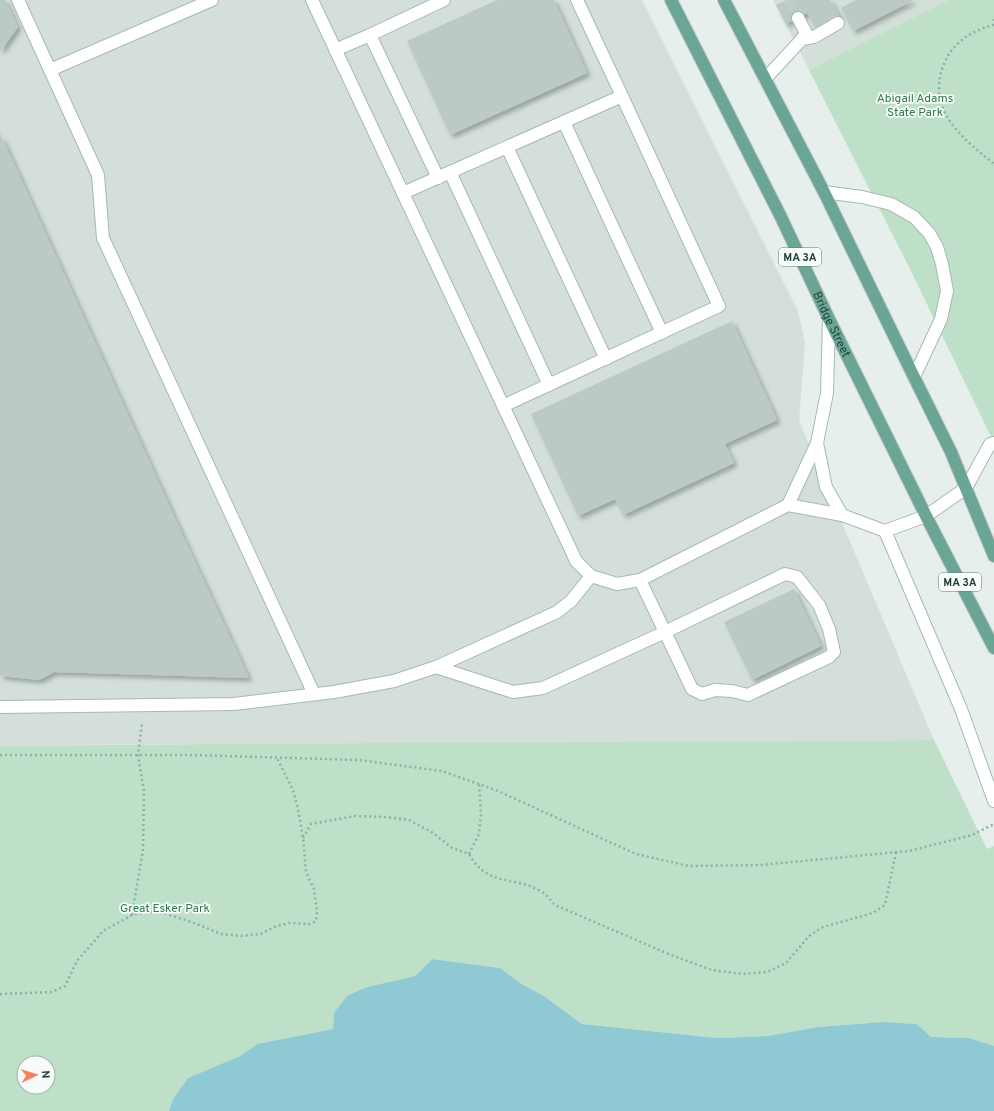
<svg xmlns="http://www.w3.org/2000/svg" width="994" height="1111" font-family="Overpass,sans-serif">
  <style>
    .built { fill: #d4dfda }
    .green { fill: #bfe0c8; fill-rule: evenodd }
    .water { fill: #8ec9d4 }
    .building { fill: #bbcac4; filter: url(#shadow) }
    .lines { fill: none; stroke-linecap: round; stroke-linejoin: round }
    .minor-tunnel { stroke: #bfccc8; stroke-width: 12; stroke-dasharray: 12 6; stroke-linecap: butt }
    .minor-casing { stroke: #a8b8b2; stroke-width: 14 }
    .major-casing { stroke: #c2cac8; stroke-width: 14 }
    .path { stroke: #86b3a5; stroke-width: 2.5; stroke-dasharray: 2 3; stroke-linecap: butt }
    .minor { stroke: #fff; stroke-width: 12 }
    .major { stroke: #6aa596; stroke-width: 12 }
    .labels { text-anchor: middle; stroke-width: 3.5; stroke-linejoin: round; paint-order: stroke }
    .shield { fill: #f7fbf9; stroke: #637a73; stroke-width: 1 }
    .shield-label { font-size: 11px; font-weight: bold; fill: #24423a }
    .park-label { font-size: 12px; fill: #2d7a4b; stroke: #f7fbf9 }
    .street-label { font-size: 12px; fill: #24423a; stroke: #f7fbf9 }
  </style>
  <defs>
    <filter id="shadow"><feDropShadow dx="3.5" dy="3.5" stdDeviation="2" flood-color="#0004"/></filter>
  </defs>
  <rect width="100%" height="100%" fill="#e6efeb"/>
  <g class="built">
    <polygon points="0,0 642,0 798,311 805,343 799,421 934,740 679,743 139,744 0,746"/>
    <polygon points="773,0 949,0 809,70"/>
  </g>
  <g class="green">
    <polygon points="949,0 994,0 994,443 912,273 809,70"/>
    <path d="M934 740 987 849 994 846V1046L969 1038 931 1037 917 1024 883 1022 818 1027 768 1036 717 1038 582 1024 544 996 520 983 500 968 432 959 415 976 367 987 334 1013 333 1029 257 1044 240 1056 188 1078 173 1099 169 1111H0V746C311 742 623 743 934 740ZM24 1063H48V1087H24Z"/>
  </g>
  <polygon class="water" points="432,959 500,968 520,983 544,996 582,1024 717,1038 768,1036 818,1027 883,1022 917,1024 931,1037 969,1038 994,1046 994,1111 169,1111 173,1099 188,1078 240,1056 257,1044 333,1029 334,1013 347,996 367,987 415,976"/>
  <g class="building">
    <polygon points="0,0 5,0 18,27 0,52"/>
    <polygon points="497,0 554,0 587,73 450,135 407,41"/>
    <polygon points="787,0 830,0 839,16 816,29 807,13 786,24 776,5"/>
    <polygon points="856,0 914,0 853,31 841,8"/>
    <polygon points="0,133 183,536 249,678 54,672 39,680 0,676"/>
    <polygon points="732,321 777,420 725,444 734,463 623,515 615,499 578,516 531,414"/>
    <polygon points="794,589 821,646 752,680 724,622"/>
  </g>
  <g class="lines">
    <polyline class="minor-tunnel" points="788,0 798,18"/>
    <g class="minor-casing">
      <g id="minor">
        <polyline points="18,0 98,175 103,238 314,694"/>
        <polyline points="312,0 571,550 576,561 591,576 617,584 640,580 788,505 842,515 885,531 926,516 966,488 990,444 994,443"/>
        <polyline points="802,39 814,37 838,23"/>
        <polyline points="335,50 370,35"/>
        <polyline points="50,70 212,0"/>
        <polyline points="765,79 802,39 806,33 798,18"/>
        <polyline points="564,122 662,333"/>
        <polyline points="507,147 606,359"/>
        <polyline points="450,172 549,385"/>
        <polyline points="438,178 370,35 444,0"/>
        <polyline points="824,192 862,197 891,204 914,217 929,233 937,247 942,264 947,291 941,319 914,377"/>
        <polyline points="403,193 622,96 577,0"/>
        <polyline points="503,406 719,306 622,96"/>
        <polyline points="817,443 826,487 842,515"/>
        <polyline points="788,505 817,443 827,393 829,319"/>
        <polyline points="885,531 961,709 994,801"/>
        <polyline points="436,667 513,692 543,688 665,632 692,689 702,694 715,690 732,691 748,695 829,657 834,652 829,629 819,605 797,577 785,574 665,632 640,580"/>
        <polyline points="0,707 234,704 334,692 394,681 436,667 557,612 571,601 591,576"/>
      </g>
    </g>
    <g class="major-casing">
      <g id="major">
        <path id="s1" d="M671 0 781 217 829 319 926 516 994 648"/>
        <polyline points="724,0 824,192 914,377 951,452 994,556"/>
      </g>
    </g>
    <g class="path">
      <path d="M994 19 993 25C983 28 972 32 963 39 941 56 932 88 945 113 956 134 976 149 994 164"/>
      <polyline points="0,755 192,755 359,760 442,771 498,791 636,854 689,866 760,865 909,851 972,835 994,824"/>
      <path d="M303 838 311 824 355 816 387 817 409 820 433 833 452 848 469 854C488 888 515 875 542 892 547 895 551 901 555 905L671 955 712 970 742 974 767 972 786 963 809 936 823 927 873 913 885 905 896 852"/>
      <polyline points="469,854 479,834 481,814 479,783"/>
      <polyline points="132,915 143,850 144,791 138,755 142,723"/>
      <polyline points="0,994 52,992 65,986 77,961 103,931 132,915 147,912 161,912 197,924 221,934 241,936 261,934 274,927 289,923 310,924 316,921 317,912 314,889 306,872 303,838 298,809 293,790 277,758"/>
    </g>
    <use href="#minor" class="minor"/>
    <use href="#major" class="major"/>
  </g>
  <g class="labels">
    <g class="shield">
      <rect x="779" y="248" width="42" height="18" rx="3"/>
      <rect x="939" y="573" width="42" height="18" rx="3"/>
    </g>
    <g class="shield-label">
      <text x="800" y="261">MA 3A</text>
      <text x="960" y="586">MA 3A</text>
    </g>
    <g class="park-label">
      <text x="915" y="102">Abigail Adams<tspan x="915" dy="14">State Park</tspan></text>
      <text x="165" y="912">Great Esker Park</text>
    </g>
    <g class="street-label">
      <text dy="4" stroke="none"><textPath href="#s1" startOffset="362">Bridge Street</textPath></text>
    </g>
  </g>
  <g transform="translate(36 1075) rotate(86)"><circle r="19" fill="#f7fbf9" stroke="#a3b1ad"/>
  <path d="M0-3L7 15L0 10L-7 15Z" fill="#f4845f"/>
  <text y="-6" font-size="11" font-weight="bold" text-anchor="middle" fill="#24423a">N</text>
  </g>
</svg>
